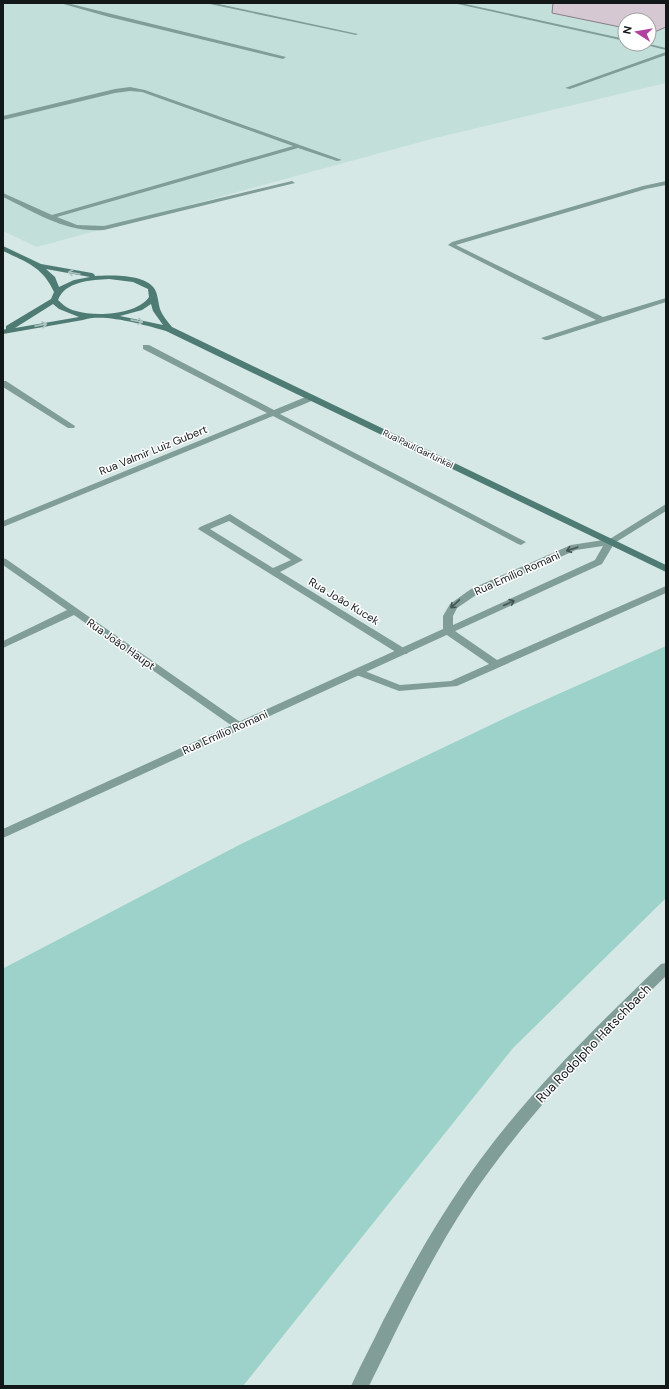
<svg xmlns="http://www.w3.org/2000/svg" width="669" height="1389" font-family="'DM Sans',sans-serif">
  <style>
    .built { fill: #c3dfda; fill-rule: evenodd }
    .green { fill: #9cd2c9 }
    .building { fill: #d6c8d3; stroke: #897c86 }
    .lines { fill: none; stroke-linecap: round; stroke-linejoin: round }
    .service { fill: #809d98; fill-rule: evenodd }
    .minor { fill: #809d98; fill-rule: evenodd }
    .tertiary { fill: #809d98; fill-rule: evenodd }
    .secondary { fill: #4e7b74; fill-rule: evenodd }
    .oneway { stroke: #afc4c0 }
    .oneway2 { stroke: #435451 }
    .labels { text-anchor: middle; stroke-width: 3; stroke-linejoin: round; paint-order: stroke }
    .far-street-label { font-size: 9px; fill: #111817; stroke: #fff }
    .street-label { font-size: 11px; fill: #111817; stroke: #fff }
    .near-street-label { font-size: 13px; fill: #111817; stroke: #fff }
  </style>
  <rect width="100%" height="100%" fill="#d5e8e5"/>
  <path class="built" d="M3 3H666V83L435 138 37 247 3 231ZM625 20H649V44H625Z"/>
  <polygon class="green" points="666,646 666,898 513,1048 243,1386 3,1386 4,968 241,844 518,712"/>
  <polygon class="building" points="553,3 666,3 666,27 650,34 649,20 625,20 625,28 552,13"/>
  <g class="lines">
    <g class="service">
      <polygon points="60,3 67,3 286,57 283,59 109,17"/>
      <polygon points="205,3 214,3 358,34 356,35"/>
      <polygon points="453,3 461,3 625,39 625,41"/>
      <polygon points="642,44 649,44 666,48 666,50"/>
      <polygon points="666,52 666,55 570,89 565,88"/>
      <path d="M130 87 145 90 342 160 337 161 298 148 57 217 77 225 104 226 292 181 295 183 104 230C66 233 36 213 3 197V193L52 215 293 146 142 92 130 91 115 93 3 120V116L115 89Z"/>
      <polygon points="666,181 666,185 646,189 456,245 603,317 666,298 666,302 548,340 545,340 541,338 596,320 448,245 452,242 643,186"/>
      <polygon points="666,586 666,593 457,686 399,691 354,674 353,672 354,670 362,670 400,685 451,681 489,664 444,633 443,631 444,629 452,629 497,660"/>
    </g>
    <g class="minor">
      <polygon points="143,345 149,345 274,410 308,396 314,396 315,398 314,400 280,414 526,542 521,545 518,544 273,416 3,527 3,521 267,413 143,349"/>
      <polygon points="3,381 6,381 75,426 74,428 68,428 3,387"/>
      <polygon points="666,504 666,511 613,544 610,545 605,542"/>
      <path d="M230 514 303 560 280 572 407 650 408 652 407 654H399L198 529 200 527ZM229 521 291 560 273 568 210 529Z"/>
      <polygon points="3,558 6,559 243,724 245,726 243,728 235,728 74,615 3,648 3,641 67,610 3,565"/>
      <path d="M666 963V976C594 1045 525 1117 469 1200 430 1259 400 1323 369 1386H351C361 1364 373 1342 383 1321 412 1265 443 1210 480 1160 533 1088 597 1026 661 964Z"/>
    </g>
    <path class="tertiary" d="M610 539 615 542 602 564 3 838V829L443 629V616L450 604 471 589 571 545ZM603 546 595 560 453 625V616L457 608 479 593 576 550Z"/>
    <path class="secondary" d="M3 246 41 264 92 273 94 274 95 276C110 275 144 274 154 288 158 294 158 302 160 309 162 315 168 322 172 327L666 565V572L166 331C144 325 104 313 83 320L3 334V330L6 329V326L51 299 54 292C43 267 26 262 3 251ZM46 269 90 277 74 280 59 287 55 277ZM109 279 133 282 148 289 149 297C137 315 95 317 76 311 68 309 63 305 58 300 65 281 92 280 109 279ZM53 304 59 309 79 317 15 328ZM151 304 153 311 163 325 120 316 142 310Z"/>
  </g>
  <defs><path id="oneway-shaft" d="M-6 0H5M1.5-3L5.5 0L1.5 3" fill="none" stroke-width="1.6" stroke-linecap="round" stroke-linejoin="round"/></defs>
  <g class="oneway">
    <use href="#oneway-shaft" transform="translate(74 273) rotate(-171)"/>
    <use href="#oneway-shaft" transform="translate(137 321) rotate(11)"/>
    <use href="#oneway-shaft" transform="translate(41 325) rotate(-11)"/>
  </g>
  <g class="oneway2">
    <use href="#oneway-shaft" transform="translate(572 549) rotate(162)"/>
    <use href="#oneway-shaft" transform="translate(509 603) rotate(-25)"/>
    <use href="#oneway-shaft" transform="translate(455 604) rotate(137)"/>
  </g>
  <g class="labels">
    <g class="far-street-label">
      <text transform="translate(418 449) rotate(26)" y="3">Rua Paul Garfunkel</text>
    </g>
    <g class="street-label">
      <text transform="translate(153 450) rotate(-22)" y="4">Rua Valmir Luiz Gubert</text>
      <text transform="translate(517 573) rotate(-24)" y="4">Rua Emílio Romani</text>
      <text transform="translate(344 601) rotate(31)" y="4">Rua João Kucek</text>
      <text transform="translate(121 644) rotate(35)" y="4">Rua João Haupt</text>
      <text transform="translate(225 732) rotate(-24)" y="4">Rua Emílio Romani</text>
    </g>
    <g class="near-street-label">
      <text transform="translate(593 1043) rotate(-46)" y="5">Rua Rodolpho Hatschbach</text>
    </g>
  </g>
  <rect width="669" height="1389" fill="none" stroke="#111817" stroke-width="8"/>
  <g transform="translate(637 32) rotate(282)"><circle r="19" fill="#ffffff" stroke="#a0a3a2"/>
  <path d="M0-3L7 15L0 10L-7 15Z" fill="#b1419e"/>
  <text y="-6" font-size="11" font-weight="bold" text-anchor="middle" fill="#111817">N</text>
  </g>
</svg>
